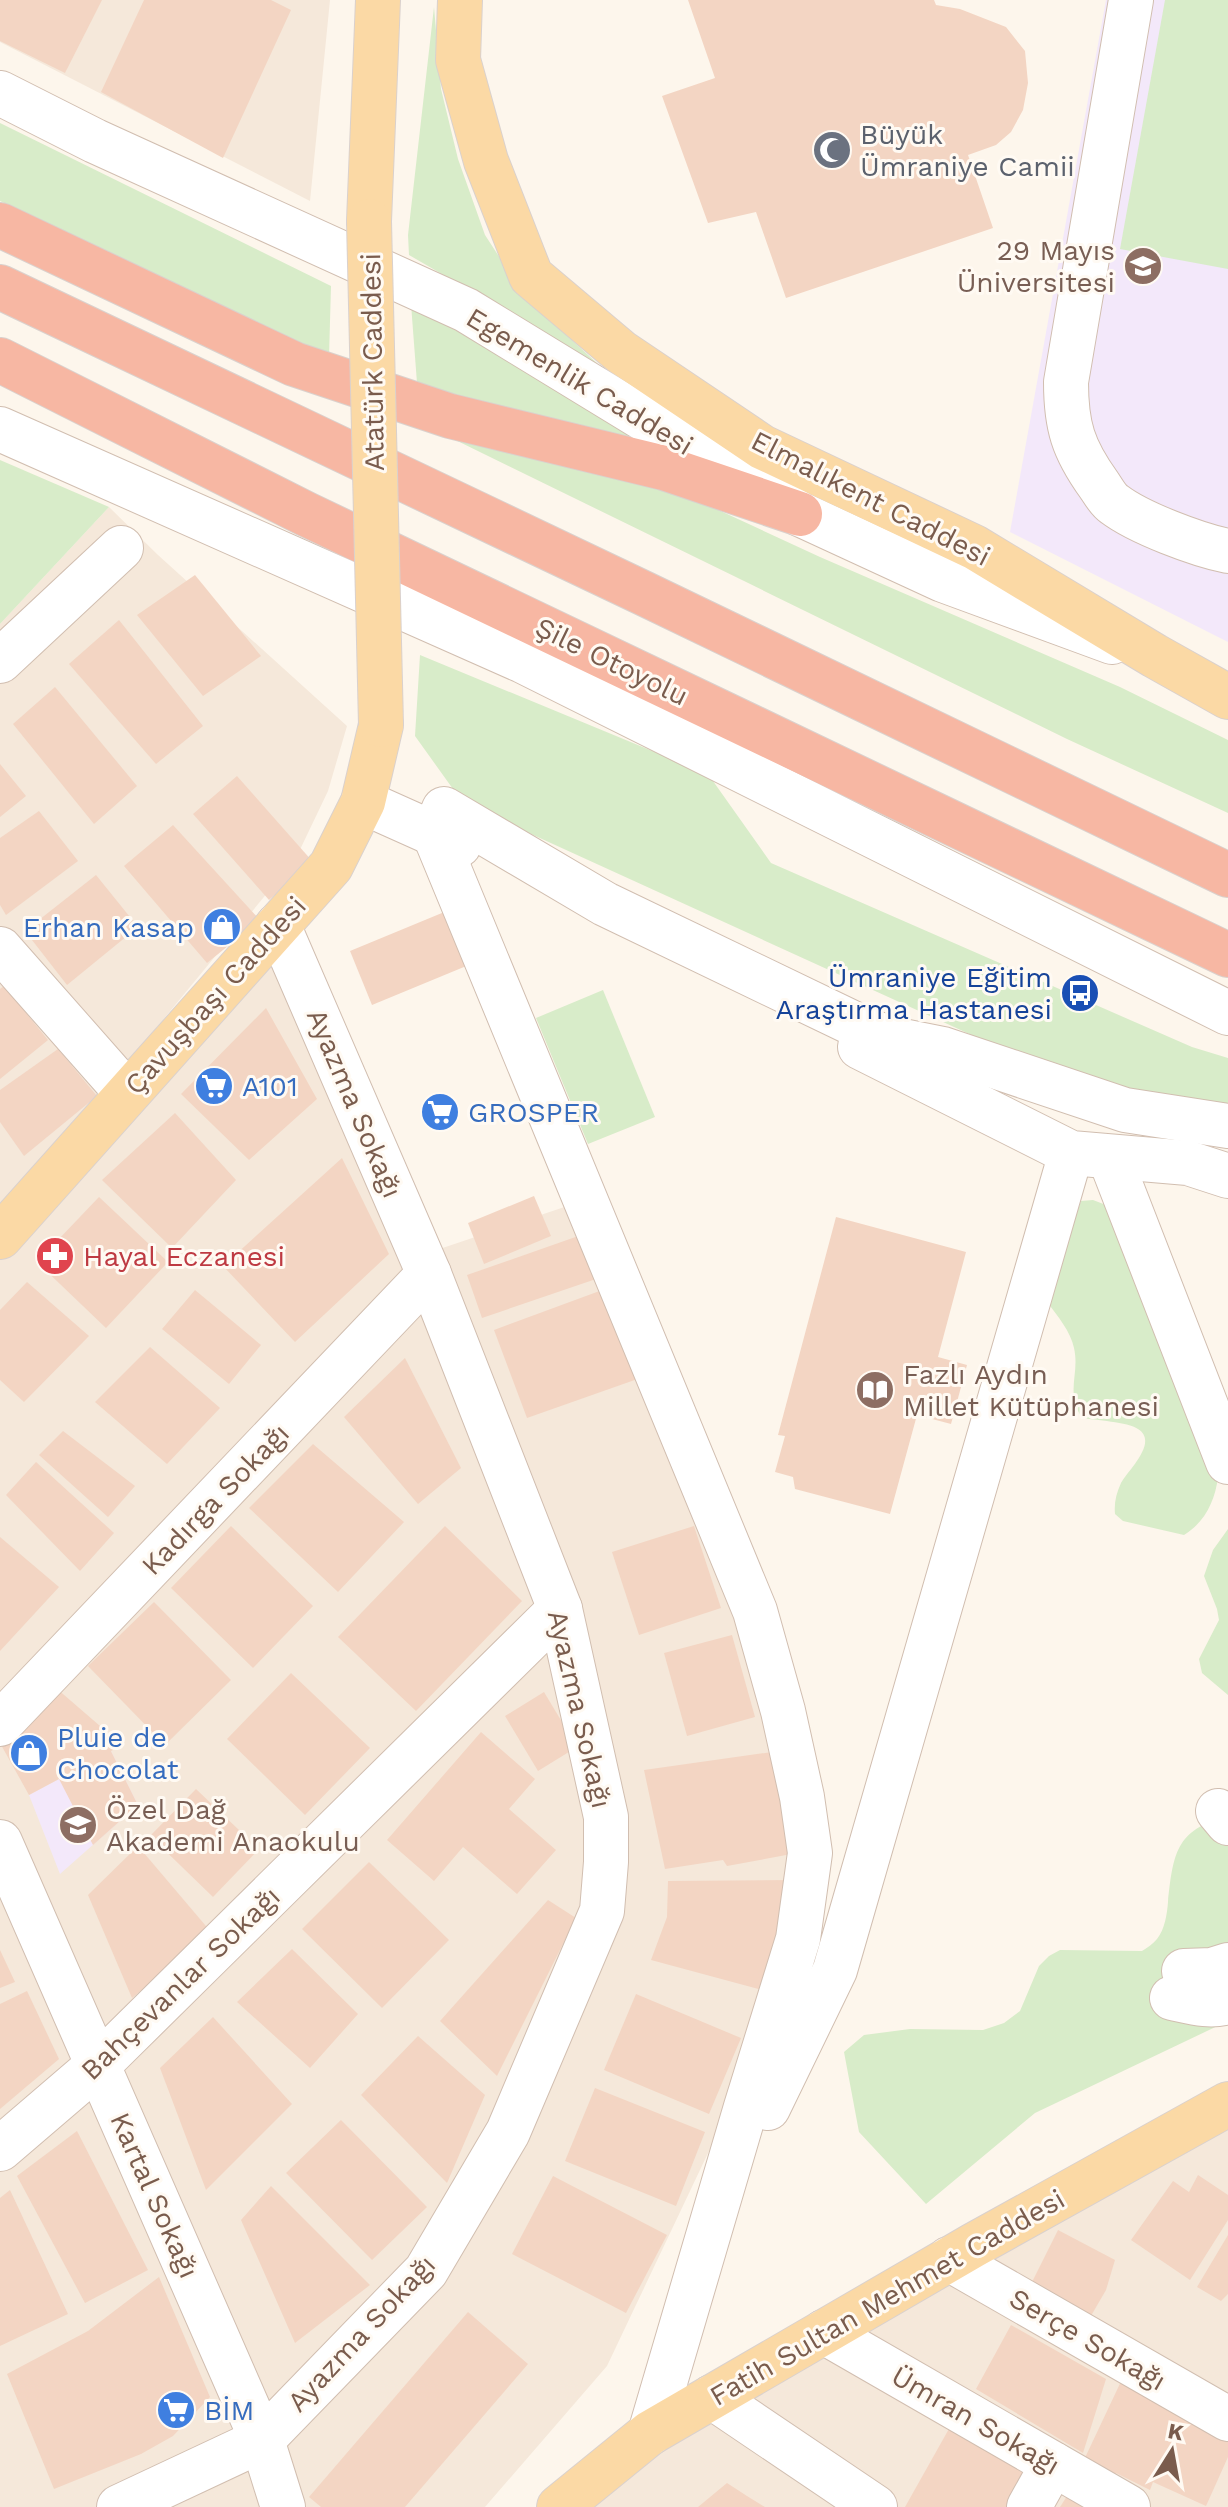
<svg xmlns="http://www.w3.org/2000/svg" width="1228" height="2507" font-family="'Work Sans',sans-serif">
  <style>
    .residential { fill: #f5e8da }
    .education { fill: #f3e8fa }
    .green { fill: #d8ecc9 }
    .building { fill: #f3d5c3 }
    .lines { fill: none; stroke-linecap: round; stroke-linejoin: round }
    .minor-casing { stroke: #d1beb0; stroke-width: 46 }
    .major-casing { stroke: #dad1cd; stroke-width: 46 }
    .highway-casing { stroke: #dad1cd; stroke-width: 46 }
    .minor { stroke: #fff; stroke-width: 44 }
    .major { stroke: #fbd9a5; stroke-width: 44 }
    .highway { stroke: #f7b7a3; stroke-width: 44 }
    .major-bridge-casing { stroke: #dad1cd; stroke-width: 46; stroke-linecap: butt }
    .major-bridge { stroke: #fbd9a5; stroke-width: 44 }
    .labels { text-anchor: middle; stroke-width: 6; stroke-linejoin: round; paint-order: stroke }
    .worship-label { font-size: 28px; fill: #5b616d; stroke: #fffaf3; text-anchor: start }
    .education-label { font-size: 28px; fill: #785e54; stroke: #fffaf3; text-anchor: start }
    .street-label { font-size: 28px; fill: #7a5c4d; stroke: #fffaf3 }
    .shop-label { font-size: 28px; fill: #366cbe; stroke: #fffaf3; text-anchor: start }
    .transit-label { font-size: 28px; fill: #164399; stroke: #fffaf3; text-anchor: end }
    .health-label { font-size: 28px; fill: #be3a42; stroke: #fffaf3; text-anchor: start }
  </style>
  <rect width="100%" height="100%" fill="#fdf6ec"/>
  <g class="residential">
    <polygon points="0,0 330,0 310,201 0,42"/>
    <polygon points="109,507 158,555 347,726 328,791 296,858 0,1218 0,624"/>
    <polygon points="272,966 407,1260 603,1194 818,1854 793,1974 607,2366 485,2507 0,2507 0,1259"/>
    <polygon points="1228,2123 1228,2507 595,2507 652,2458 918,2294"/>
  </g>
  <g class="education">
    <polygon points="1106,0 1228,0 1228,642 1010,532"/>
    <polygon points="111,1751 138,1805 60,1874 29,1795"/>
  </g>
  <g class="green">
    <polygon points="1165,0 1228,0 1228,269 1120,249"/>
    <polygon points="434,7 441,89 458,159 485,235 526,298 599,365 409,255 408,235"/>
    <polygon points="0,123 331,286 329,357 0,201"/>
    <polygon points="411,304 651,445 518,416 417,383"/>
    <polygon points="435,430 660,483 820,557 1120,687 1228,740 1228,813 1067,739"/>
    <polygon points="0,460 109,507 0,624"/>
    <polygon points="420,655 708,774 771,863 1192,1047 1228,1058 1228,1115 1101,1094 463,803 415,736"/>
    <polygon points="603,990 655,1117 588,1144 536,1018"/>
    <path d="M1093 1200 1106 1205 1218 1477C1215 1501 1205 1522 1184 1535L1123 1521 1115 1514C1114 1503 1116 1494 1121 1483 1128 1470 1159 1442 1138 1429 1128 1422 1095 1420 1082 1418 1065 1390 1080 1375 1074 1348 1071 1332 1057 1315 1047 1302L1081 1201Z"/>
    <polygon points="1228,1529 1228,1695 1202,1673 1199,1659 1219,1620 1217,1609 1204,1576 1213,1550"/>
    <path d="M1228 1818V2021L1035 2113 926 2204 859 2132 844 2052 864 2035 910 2029 983 2030 1004 2023 1020 2011 1039 1966 1049 1956 1060 1950 1142 1951C1147 1948 1153 1944 1157 1939 1165 1929 1167 1914 1168 1902 1173 1857 1175 1827 1228 1818Z"/>
  </g>
  <g class="building">
    <polygon points="0,0 102,0 65,73 0,41"/>
    <polygon points="144,0 271,0 291,10 223,158 101,92"/>
    <polygon points="688,0 934,0 936,5 960,9 1006,27 1025,51 1028,83 1023,110 1011,132 996,145 968,155 993,228 786,298 756,212 708,223 662,96 715,78"/>
    <polygon points="195,575 261,656 203,696 137,615"/>
    <polygon points="119,620 203,726 156,764 69,664"/>
    <polygon points="55,687 137,786 94,824 13,724"/>
    <polygon points="0,764 26,796 0,817"/>
    <polygon points="237,776 313,862 269,900 193,814"/>
    <polygon points="39,811 78,861 6,915 0,905 0,838"/>
    <polygon points="173,825 260,920 207,963 124,866"/>
    <polygon points="96,875 138,927 67,985 25,931"/>
    <polygon points="454,908 476,962 372,1005 350,951"/>
    <polygon points="4,986 48,1040 0,1079 0,989"/>
    <polygon points="266,1008 317,1099 249,1160 181,1094"/>
    <polygon points="58,1049 97,1096 24,1156 0,1122 0,1090"/>
    <polygon points="175,1113 236,1180 172,1248 102,1180"/>
    <polygon points="342,1158 389,1254 295,1342 223,1266"/>
    <polygon points="534,1196 551,1236 484,1264 468,1223"/>
    <polygon points="99,1197 168,1262 106,1328 37,1262"/>
    <polygon points="836,1217 966,1252 938,1357 967,1365 951,1424 917,1415 890,1514 795,1489 793,1477 775,1472 785,1436 778,1435"/>
    <polygon points="584,1234 599,1278 482,1318 467,1275"/>
    <polygon points="27,1282 89,1336 24,1402 0,1380 0,1310"/>
    <polygon points="605,1289 646,1376 527,1418 494,1330"/>
    <polygon points="195,1290 261,1345 229,1384 162,1329"/>
    <polygon points="150,1347 220,1408 167,1464 95,1402"/>
    <polygon points="405,1358 461,1468 418,1504 344,1417"/>
    <polygon points="63,1431 135,1486 108,1517 39,1455"/>
    <polygon points="313,1444 404,1522 338,1592 249,1508"/>
    <polygon points="36,1462 114,1533 80,1571 6,1495"/>
    <polygon points="231,1526 313,1606 253,1668 171,1588"/>
    <polygon points="445,1526 522,1601 416,1711 338,1637"/>
    <polygon points="694,1526 721,1608 639,1635 612,1552"/>
    <polygon points="0,1537 59,1587 0,1651"/>
    <polygon points="154,1602 231,1680 165,1745 88,1666"/>
    <polygon points="732,1635 755,1717 687,1736 664,1653"/>
    <polygon points="291,1673 370,1748 305,1815 227,1739"/>
    <polygon points="56,1688 122,1745 111,1751 138,1805 93,1845 59,1779 29,1795 0,1743"/>
    <polygon points="544,1692 577,1747 538,1771 505,1716"/>
    <polygon points="481,1732 535,1779 509,1809 556,1850 517,1894 463,1847 434,1881 387,1840"/>
    <polygon points="779,1751 797,1853 727,1866 723,1860 665,1869 644,1770"/>
    <polygon points="196,1789 259,1849 213,1897 150,1836"/>
    <polygon points="138,1846 211,1932 132,1998 88,1895"/>
    <polygon points="369,1862 449,1940 382,2008 302,1929"/>
    <polygon points="796,1880 770,1992 651,1960 667,1917 668,1881"/>
    <polygon points="548,1900 576,1918 497,2076 440,2021"/>
    <polygon points="292,1949 358,2014 310,2068 237,2002"/>
    <polygon points="0,1950 15,1982 0,1988"/>
    <polygon points="27,1991 59,2059 0,2109 0,2004"/>
    <polygon points="636,1994 741,2038 709,2114 604,2070"/>
    <polygon points="213,2017 292,2104 206,2190 160,2068"/>
    <polygon points="418,2036 485,2095 447,2183 361,2095"/>
    <polygon points="595,2088 705,2132 676,2206 565,2161"/>
    <polygon points="341,2120 427,2207 372,2260 286,2173"/>
    <polygon points="77,2131 148,2270 85,2303 17,2176"/>
    <polygon points="1198,2175 1228,2195 1228,2220 1190,2280 1131,2240 1173,2181 1189,2192"/>
    <polygon points="553,2176 667,2235 626,2313 512,2254"/>
    <polygon points="271,2186 370,2285 295,2343 241,2220"/>
    <polygon points="10,2190 68,2314 0,2346 0,2198"/>
    <polygon points="1058,2230 1115,2260 1106,2290 1088,2321 1031,2284"/>
    <polygon points="1228,2235 1228,2294 1221,2301 1197,2287"/>
    <polygon points="159,2277 210,2397 173,2436 141,2454 54,2489 7,2374 88,2331"/>
    <polygon points="468,2312 528,2364 405,2507 321,2507 309,2497"/>
    <polygon points="1011,2325 1106,2379 1083,2453 976,2389"/>
    <polygon points="1125,2373 1157,2388 1150,2403 1157,2391 1228,2427 1228,2457 1206,2506 1153,2482 1150,2490 1116,2473 1115,2476 1083,2462"/>
    <polygon points="950,2427 1038,2477 1021,2507 905,2507"/>
    <polygon points="727,2483 747,2496 765,2507 698,2507"/>
    <polygon points="1069,2493 1092,2507 1060,2507"/>
  </g>
  <g class="lines">
    <g class="minor-casing">
      <g id="minor">
        <path d="M1131 0 1066 382C1066 426 1073 449 1099 485 1103 491 1108 500 1114 504 1139 523 1198 545 1228 551"/>
        <polyline points="0,93 95,141 466,310 800,514 943,580 1112,642"/>
        <polyline points="0,429 523,661 1228,1013"/>
        <polyline points="0,661 121,548"/>
        <polyline points="363,802 459,845"/>
        <polyline points="0,949 127,1093"/>
        <polyline points="860,1047 1071,1153 1188,1163 1228,1176"/>
        <polyline points="1110,1158 1228,1462"/>
        <polyline points="0,1724 429,1274"/>
        <polyline points="1218,1811 1228,1823"/>
        <polyline points="0,1842 262,2440 283,2507"/>
        <polyline points="1184,1971 1212,1970 1228,1965"/>
        <path d="M1172 1998C1191 2002 1210 2008 1228 2002"/>
        <polyline points="768,2108 835,1970 1071,1153"/>
        <polyline points="0,2149 98,2065 560,1609"/>
        <polyline points="949,2259 1228,2419"/>
        <polyline points="824,2332 1128,2507"/>
        <polyline points="712,2397 875,2507"/>
        <polyline points="650,2433 746,2107 798,1939 810,1853 802,1797 783,1711 755,1611 434,833 444,809 605,904 869,1031 893,1039 943,1049 1125,1110 1228,1126"/>
        <polyline points="119,2507 262,2440 426,2271 508,2132 602,1911 606,1862 606,1817 560,1609 429,1274 278,925"/>
        <polyline points="1029,2507 1053,2464"/>
      </g>
    </g>
    <g class="major-casing">
      <g id="major">
        <polyline points="460,0 458,60 486,161 531,276 621,352 762,447 974,547 1155,656 1228,697"/>
        <polyline points="369,221 378,0"/>
        <polyline points="0,1237 331,866 363,802 381,725"/>
        <polyline points="559,2507 650,2433 974,2245 1228,2104"/>
      </g>
    </g>
    <g class="highway-casing">
      <g id="highway">
        <polyline points="0,225 294,364 450,416 664,468 800,514"/>
        <polyline points="0,287 643,593 1228,875"/>
        <polyline points="0,360 306,514 1228,955"/>
      </g>
    </g>
    <use href="#minor" class="minor"/>
    <use href="#major" class="major"/>
    <use href="#highway" class="highway"/>
    <g class="major-bridge-casing">
      <polyline id="major-bridge" points="369,221 381,725"/>
    </g>
    <use href="#major-bridge" class="major-bridge"/>
  </g>
  <defs>
    <g id="mosque-disc" transform="scale(2)"><circle r="9.5" fill="#6b7280" stroke="#fffaf3"/><path d="M3.5-4.9A6 6 0 1 0 3.5 4.9A5 5 0 1 1 3.5-4.9Z" fill="#fff"/></g>
    <g id="university-disc" transform="scale(2)"><circle r="9.5" fill="#8d6e63" stroke="#fffaf3"/><path d="M0-5L7-2L0 1L-7-2ZM-4 1L0 2.5L4 1V4Q0 6-4 4Z" fill="#fff"/></g>
    <g id="shop-disc" transform="scale(2)"><circle r="9.5" fill="#3f7fe0" stroke="#fffaf3"/><path d="M-5-2.5h2.3a2.7 3.5 0 0 1 5.4 0H5L5.5 6h-11ZM-1.5-2.5h3a1.5 2.3 0 0 0-3 0Z" fill="#fff"/></g>
    <g id="bus-disc" transform="scale(2)"><circle r="9.5" fill="#1a4fb4" stroke="#fffaf3"/><path d="M-5-6H5V4H4V6H2V4H-2V6H-4V4H-5ZM-3.5-4V0h7V-4ZM-3.5 1.2v1.5H-2V1.2ZM2 1.2v1.5H3.5V1.2Z" fill="#fff"/></g>
    <g id="supermarket-disc" transform="scale(2)"><circle r="9.5" fill="#3f7fe0" stroke="#fffaf3"/><path d="M-6-5.5h2.5l.6 2H6L4.5 2H-2.5L-4.4-4H-6ZM-1.5 3.2a1.3 1.3 0 1 0 .1 0ZM3 3.2a1.3 1.3 0 1 0 .1 0Z" fill="#fff"/></g>
    <g id="pharmacy-disc" transform="scale(2)"><circle r="9.5" fill="#e0444e" stroke="#fffaf3"/><path d="M-2-6h4v4h4v4h-4v4h-4v-4h-4v-4h4Z" fill="#fff"/></g>
    <g id="library-disc" transform="scale(2)"><circle r="9.5" fill="#8d6e63" stroke="#fffaf3"/><path d="M-6-4Q-3-5.5-.7-3.5V5Q-3 3-6 4ZM6-4Q3-5.5 .7-3.5V5Q3 3 6 4Z" fill="#fff"/></g>
    <g id="school-disc" transform="scale(2)"><circle r="9.5" fill="#8d6e63" stroke="#fffaf3"/><path d="M0-5L7-2L0 1L-7-2ZM-4 1L0 2.5L4 1V4Q0 6-4 4Z" fill="#fff"/></g>
  </defs>
  <g fill-rule="evenodd">
    <use href="#mosque-disc" x="832" y="150"/>
    <use href="#university-disc" x="1143" y="266"/>
    <use href="#shop-disc" x="222" y="927"/>
    <use href="#bus-disc" x="1080" y="993"/>
    <use href="#supermarket-disc" x="214" y="1086"/>
    <use href="#supermarket-disc" x="440" y="1112"/>
    <use href="#pharmacy-disc" x="55" y="1256"/>
    <use href="#library-disc" x="875" y="1390"/>
    <use href="#shop-disc" x="29" y="1753"/>
    <use href="#school-disc" x="78" y="1825"/>
    <use href="#supermarket-disc" x="176" y="2410"/>
  </g>
  <g class="labels">
    <g class="worship-label">
      <text x="860" y="144">Büyük<tspan x="860" dy="32">Ümraniye Camii</tspan></text>
    </g>
    <g class="education-label">
      <text x="1115" y="260" text-anchor="end">29 Mayıs<tspan x="1115" dy="32">Üniversitesi</tspan></text>
      <text x="903" y="1384">Fazlı Aydın<tspan x="903" dy="32">Millet Kütüphanesi</tspan></text>
      <text x="106" y="1819">Özel Dağ<tspan x="106" dy="32">Akademi Anaokulu</tspan></text>
    </g>
    <g class="street-label">
      <text transform="translate(372 362) rotate(-91)" y="10">Atatürk Caddesi</text>
      <text transform="translate(580 381) rotate(31)" y="10">Egemenlik Caddesi</text>
      <text transform="translate(871 498) rotate(27)" y="10">Elmalıkent Caddesi</text>
      <text transform="translate(612 661) rotate(26)" y="10">Şile Otoyolu</text>
      <text transform="translate(215 995) rotate(-48)" y="10">Çavuşbaşı Caddesi</text>
      <text transform="translate(355 1103) rotate(67)" y="10">Ayazma Sokağı</text>
      <text transform="translate(215 1499) rotate(-46)" y="10">Kadırga Sokağı</text>
      <text transform="translate(580 1709) rotate(77)" y="10">Ayazma Sokağı</text>
      <text transform="translate(180 1983) rotate(-44)" y="10">Bahçevanlar Sokağı</text>
      <text transform="translate(155 2195) rotate(66)" y="10">Kartal Sokağı</text>
      <text transform="translate(887 2297) rotate(-30)" y="10">Fatih Sultan Mehmet Caddesi</text>
      <text transform="translate(361 2333) rotate(-47)" y="10">Ayazma Sokağı</text>
      <text transform="translate(1088 2339) rotate(30)" y="10">Serçe Sokağı</text>
      <text transform="translate(976 2420) rotate(30)" y="10">Ümran Sokağı</text>
    </g>
    <g class="shop-label">
      <text x="194" y="937" text-anchor="end">Erhan Kasap</text>
      <text x="242" y="1096">A101</text>
      <text x="468" y="1122">GROSPER</text>
      <text x="57" y="1747">Pluie de<tspan x="57" dy="32">Chocolat</tspan></text>
      <text x="204" y="2420">BİM</text>
    </g>
    <g class="transit-label">
      <text x="1052" y="987">Ümraniye Eğitim<tspan x="1052" dy="32">Araştırma Hastanesi</tspan></text>
    </g>
    <g class="health-label">
      <text x="83" y="1266">Hayal Eczanesi</text>
    </g>
  </g>
  <g transform="translate(1172 2451) rotate(11)" stroke="#fffaf3" stroke-width="6" paint-order="stroke">
  <path d="M0-6L14 30L0 20L-14 30Z" fill="#7a5c4d"/>
  <text y="-12" font-size="22" font-weight="bold" text-anchor="middle" fill="#7a5c4d">K</text>
  </g>
</svg>
